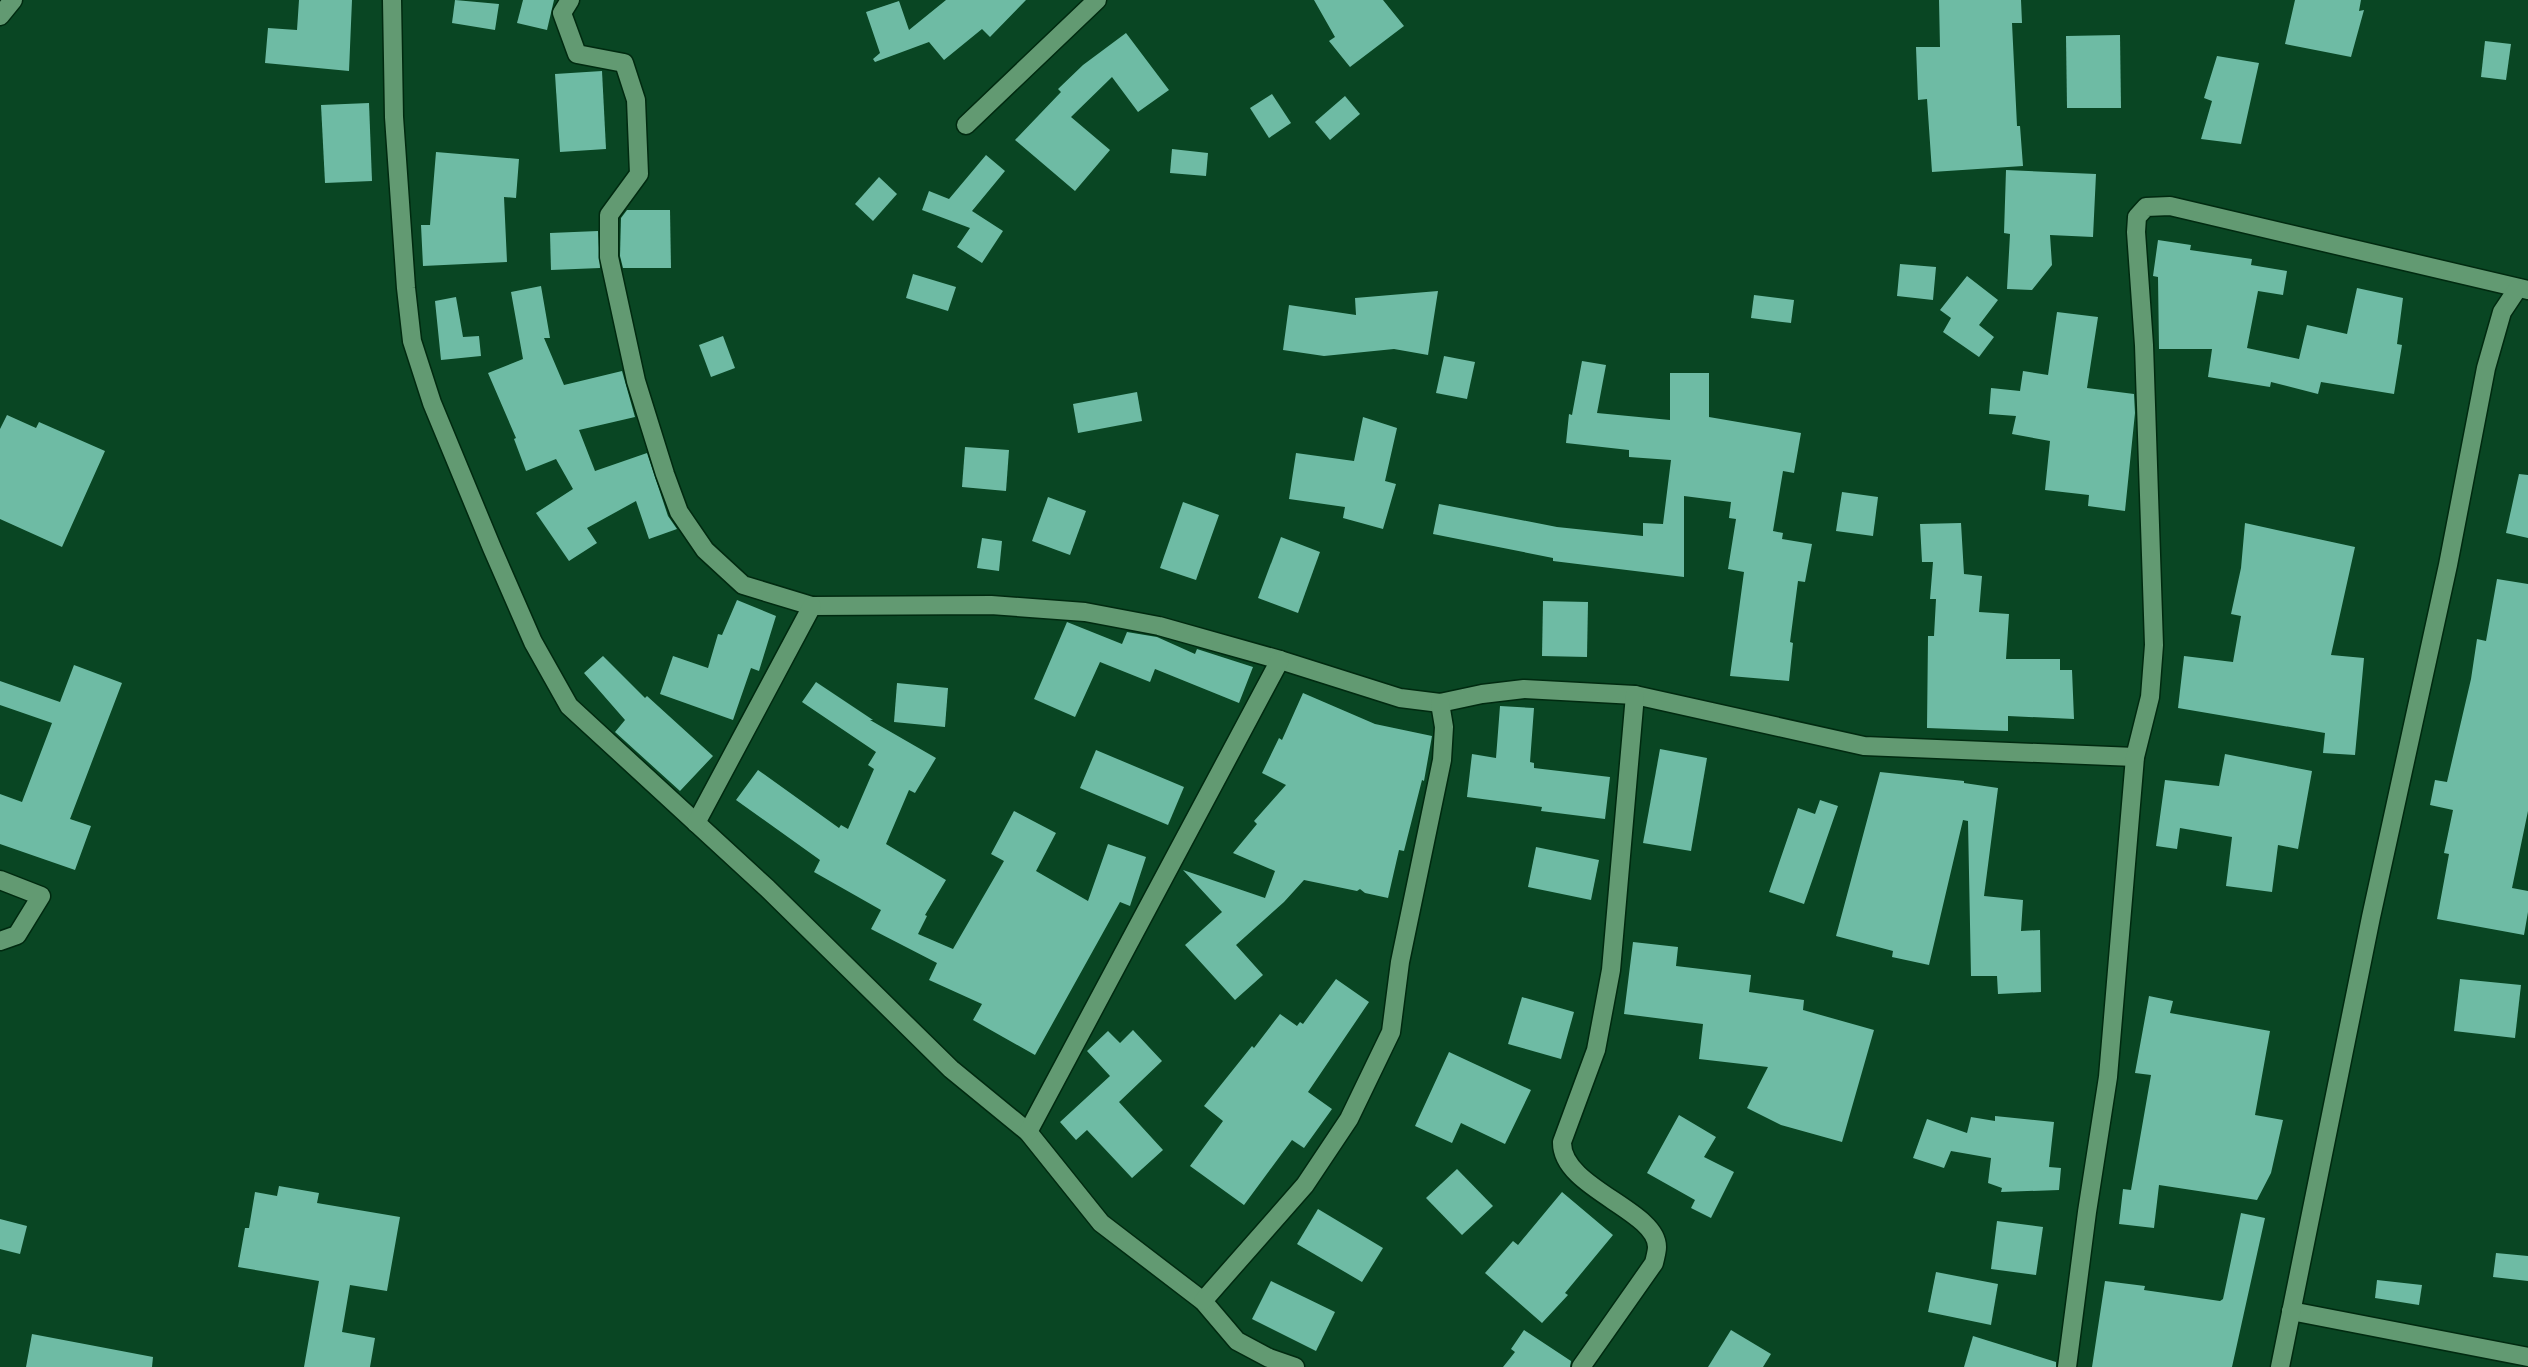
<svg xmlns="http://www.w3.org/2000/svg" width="2528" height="1367" font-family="Quicksand,sans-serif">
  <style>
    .building { fill: #6ebba4 }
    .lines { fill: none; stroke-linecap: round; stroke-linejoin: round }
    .minor-casing { stroke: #002a10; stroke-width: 21 }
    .minor { stroke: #629a72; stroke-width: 18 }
  </style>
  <rect width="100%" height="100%" fill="#094623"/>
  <g class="building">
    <polygon points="299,0 352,0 349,71 265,63 268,28 297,30"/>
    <polygon points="455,0 499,4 495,30 452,23"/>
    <polygon points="523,0 554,0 547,30 517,23"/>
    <polygon points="946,0 1026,0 990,37 982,29 944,60 929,42 875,62 873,59 880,53 866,12 899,1 909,30"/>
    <polygon points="1314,0 1383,0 1404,26 1350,67 1329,41 1335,37"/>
    <polygon points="1939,0 2021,0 2022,23 2012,23 2017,126 2020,126 2023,166 1932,172 1927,99 1918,100 1916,47 1940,47"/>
    <polygon points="2295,0 2361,0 2359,11 2364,10 2351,57 2285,44"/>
    <polygon points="1126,33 1169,90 1138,112 1112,77 1071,117 1110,150 1075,191 1015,140 1061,92 1058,89 1083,65"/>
    <polygon points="2120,35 2121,108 2067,108 2066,36"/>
    <polygon points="2485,41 2511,44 2506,80 2481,77"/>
    <polygon points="2217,56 2259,63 2241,144 2201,139 2212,101 2204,98"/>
    <polygon points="602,71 606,149 560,152 555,74"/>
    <polygon points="1272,94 1291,123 1269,138 1250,108"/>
    <polygon points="1345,96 1360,114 1330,140 1315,122"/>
    <polygon points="369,103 372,181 325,183 321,105"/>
    <polygon points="1172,149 1208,153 1206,176 1170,173"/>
    <polygon points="436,152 519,159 516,198 504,197 507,262 423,266 421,225 430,225"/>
    <polygon points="986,155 1005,171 972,211 1003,231 982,263 957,247 970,228 922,210 929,191 949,199"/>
    <polygon points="2006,170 2096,174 2093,237 2050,235 2052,265 2032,290 2007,289 2010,234 2004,233"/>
    <polygon points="879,177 897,194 873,221 855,204"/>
    <polygon points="627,210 670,210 671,268 623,268 620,256 621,218"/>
    <polygon points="598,231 600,268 551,270 550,233"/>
    <polygon points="2158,240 2191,245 2190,250 2252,259 2251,265 2287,271 2283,295 2258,291 2247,348 2299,359 2307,325 2347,334 2357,288 2403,298 2397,344 2402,345 2394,394 2321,382 2318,394 2271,382 2270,387 2208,377 2212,349 2159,349 2158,277 2153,276"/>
    <polygon points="1900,264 1936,267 1933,300 1897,296"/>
    <polygon points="913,274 956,287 948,311 906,298"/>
    <polygon points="1967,276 1998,300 1979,325 1994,337 1979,357 1943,332 1951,318 1940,310"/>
    <polygon points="541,286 550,338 544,338 564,385 622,371 635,417 579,430 595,471 647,453 668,516 677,529 649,539 636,501 587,528 597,543 569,561 536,513 573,489 556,459 526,471 514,439 516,438 488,373 523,359 511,292"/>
    <polygon points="1438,291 1428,355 1394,349 1324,356 1283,350 1289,305 1356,315 1355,298"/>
    <polygon points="1754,295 1794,300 1791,323 1751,318"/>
    <polygon points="456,297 463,337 479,336 481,356 441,360 435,301"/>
    <polygon points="2057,312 2098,317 2087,388 2134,394 2135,413 2125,511 2088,506 2089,495 2045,490 2050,441 2012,434 2016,416 1989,414 1991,388 2020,391 2023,371 2048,375"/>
    <polygon points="723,336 735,368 711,377 699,345"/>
    <polygon points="1444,356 1475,362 1467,399 1436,393"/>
    <polygon points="1582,361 1606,365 1597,413 1670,420 1670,373 1709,373 1709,417 1801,433 1794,473 1783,471 1773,531 1783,533 1782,539 1812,544 1805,582 1798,581 1790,642 1793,643 1789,681 1730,676 1744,572 1728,569 1736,519 1729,518 1731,502 1684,496 1684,577 1553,561 1553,558 1433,534 1439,504 1557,527 1643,536 1643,523 1663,524 1671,460 1629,457 1629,450 1566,443 1569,414 1572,415"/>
    <polygon points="1137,392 1142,421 1078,433 1073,404"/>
    <polygon points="7,415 36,428 39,422 105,451 62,547 0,519 0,429"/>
    <polygon points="1363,417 1397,428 1385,481 1396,484 1383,529 1343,518 1345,507 1289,499 1296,453 1354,461"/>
    <polygon points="965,447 1009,450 1006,491 962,487"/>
    <polygon points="2519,474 2528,475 2528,538 2506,533"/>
    <polygon points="1842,492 1878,497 1873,536 1836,531"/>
    <polygon points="1048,497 1086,511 1070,555 1032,541"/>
    <polygon points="1183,502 1219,515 1196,580 1160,568"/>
    <polygon points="1961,523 1964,574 1982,576 1979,612 2009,614 2006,659 2060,659 2060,670 2072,670 2074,719 2008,716 2008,731 1927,728 1928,636 1934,636 1936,599 1930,599 1933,562 1922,562 1920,524"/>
    <polygon points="2245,523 2355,547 2331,655 2364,658 2355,755 2323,753 2325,733 2178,708 2184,656 2233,662 2241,616 2231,614 2241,568"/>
    <polygon points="1281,537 1320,552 1298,613 1258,598"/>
    <polygon points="982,538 1002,541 999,571 977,568"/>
    <polygon points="2497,579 2528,584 2528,811 2512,888 2528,891 2528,912 2524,935 2437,919 2449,854 2444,853 2453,810 2430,805 2435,780 2447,782 2471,679 2477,639 2486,641"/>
    <polygon points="737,600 776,616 759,671 751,668 733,720 660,694 673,656 708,668 718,634 722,635"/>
    <polygon points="1543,601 1588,602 1587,657 1542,656"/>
    <polygon points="1067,622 1122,644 1127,632 1157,637 1195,654 1197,649 1253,667 1239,703 1155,669 1150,682 1100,662 1075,717 1034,699"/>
    <polygon points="603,656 645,698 647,696 713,756 680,791 615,732 625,720 584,673"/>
    <polygon points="74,665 122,683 70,819 91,826 75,870 0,844 0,794 22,802 52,723 0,705 0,681 60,702"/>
    <polygon points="816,682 873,720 870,720 936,758 915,793 909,790 886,844 946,880 925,915 927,916 918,934 953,949 1004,861 991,854 1014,811 1056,833 1036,871 1088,901 1108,844 1146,857 1130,906 1120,902 1035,1055 973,1020 982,1004 929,980 937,963 871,929 881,910 814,872 820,860 736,800 758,770 839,828 841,825 848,829 874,769 868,765 876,752 802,702"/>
    <polygon points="897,683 948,688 945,727 894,722"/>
    <polygon points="1303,693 1375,724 1432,736 1424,781 1422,780 1404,851 1399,850 1388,898 1365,893 1360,889 1357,891 1304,880 1284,902 1236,945 1263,975 1235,1000 1185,945 1222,912 1183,870 1265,898 1275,871 1233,853 1257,824 1254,821 1286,785 1262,773 1279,738 1282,740"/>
    <polygon points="1500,706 1534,708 1530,762 1534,763 1534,768 1610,777 1605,819 1541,811 1542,807 1467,797 1472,754 1496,758"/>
    <polygon points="1660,749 1707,758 1691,851 1643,843"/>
    <polygon points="1096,750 1184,787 1168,825 1080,788"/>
    <polygon points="2225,754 2312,771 2298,849 2278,845 2272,892 2226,886 2232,837 2180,828 2177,849 2156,846 2165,780 2219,786"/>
    <polygon points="1880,772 1964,781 1964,783 1998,788 1984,896 2023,900 2021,931 2040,930 2041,992 1998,994 1997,976 1971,976 1968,821 1963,820 1929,965 1892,957 1893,951 1836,936"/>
    <polygon points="1820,800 1838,806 1804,904 1769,892 1798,808 1815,814"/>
    <polygon points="1536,847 1599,860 1591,900 1528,887"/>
    <polygon points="1633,942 1678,947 1676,966 1751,975 1749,992 1804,1000 1803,1010 1874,1030 1842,1142 1781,1125 1747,1108 1768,1067 1699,1059 1703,1024 1624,1014"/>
    <polygon points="1336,979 1369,1002 1308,1092 1332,1109 1304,1148 1292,1140 1244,1205 1190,1166 1223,1121 1204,1106 1252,1046 1254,1048 1280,1014 1297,1026 1300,1022 1303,1024"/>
    <polygon points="2460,979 2521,985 2515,1038 2454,1031"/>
    <polygon points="2149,996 2173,1001 2170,1013 2270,1031 2255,1115 2283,1120 2271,1173 2257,1200 2159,1185 2154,1228 2119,1224 2123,1189 2131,1190 2151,1075 2135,1073"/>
    <polygon points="1522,997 1574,1012 1561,1059 1508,1044"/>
    <polygon points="1133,1030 1162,1061 1119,1102 1163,1150 1132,1178 1087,1130 1076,1140 1060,1122 1110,1076 1087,1051 1108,1031 1120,1043"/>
    <polygon points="1449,1052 1531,1090 1505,1144 1461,1123 1452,1143 1415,1126"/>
    <polygon points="1679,1115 1716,1137 1704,1157 1734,1172 1711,1218 1691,1208 1695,1200 1647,1173"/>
    <polygon points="1995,1116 2054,1122 2049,1167 2061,1168 2059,1190 2001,1192 2002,1188 1988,1183 1991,1158 1951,1151 1944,1168 1913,1158 1927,1119 1967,1133 1971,1117 1995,1121"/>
    <polygon points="1457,1169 1493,1206 1462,1235 1426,1198"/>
    <polygon points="279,1186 319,1193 317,1203 400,1217 387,1291 350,1285 342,1332 375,1338 370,1367 304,1367 319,1281 238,1267 245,1228 249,1228 255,1192 277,1196"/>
    <polygon points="1562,1192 1613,1235 1565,1293 1568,1295 1542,1323 1485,1273 1513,1241 1518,1245"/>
    <polygon points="1318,1209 1383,1248 1362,1282 1297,1244"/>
    <polygon points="2241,1213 2265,1218 2232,1367 2092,1367 2105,1281 2145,1286 2144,1290 2220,1301 2223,1299"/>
    <polygon points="0,1219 27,1226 20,1254 0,1249"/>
    <polygon points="1997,1221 2043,1227 2036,1275 1991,1269"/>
    <polygon points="2496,1253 2528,1256 2528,1281 2493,1277"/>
    <polygon points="1936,1272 1998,1284 1991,1325 1928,1312"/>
    <polygon points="2377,1280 2422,1285 2419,1305 2375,1298"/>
    <polygon points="1271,1281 1335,1312 1316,1351 1252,1319"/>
    <polygon points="1524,1330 1571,1361 1570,1367 1503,1367 1515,1352 1511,1349"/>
    <polygon points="1731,1330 1771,1354 1763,1367 1708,1367"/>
    <polygon points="32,1334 153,1357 152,1367 26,1367"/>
    <polygon points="1973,1336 2056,1362 2056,1367 1964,1367"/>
  </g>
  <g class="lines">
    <g class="minor-casing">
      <g id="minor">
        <polyline points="392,0 394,117 406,288 412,341 432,403 492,548 533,642 569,706 767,888 951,1069 1028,1132 1101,1223 1203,1301 1237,1341 1269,1358 1295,1367"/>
        <polyline points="570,0 562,13 577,54 624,63 636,100 639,174 609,215 609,257 636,381 665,474 679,512 705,550 743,585 812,606 991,605 1085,612 1159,626 1280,660 1400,698 1440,703 1482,694 1524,689 1635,695 1864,746 2135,757"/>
        <polyline points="0,16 13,0"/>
        <polyline points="966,125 1097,0"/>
        <polyline points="696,823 812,606"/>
        <polyline points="0,880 41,896 17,935 0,941"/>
        <polyline points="1028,1132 1280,660"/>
        <polyline points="1203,1301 1305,1185 1349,1119 1391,1032 1400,962 1442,760 1444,727 1440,703"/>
        <polyline points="2291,1311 2528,1357"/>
        <path d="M1581 1367 1654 1263C1655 1258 1657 1252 1657 1247 1657 1210 1561 1188 1562 1142L1596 1050 1611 970 1635 695"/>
        <polyline points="2067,1367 2087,1212 2108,1077 2135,757 2150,697 2154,645 2144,345 2136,232 2137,217 2146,207 2170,206 2528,290"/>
        <polyline points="2280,1367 2371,917 2448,565 2486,368 2502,312 2518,288"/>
      </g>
    </g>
    <use href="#minor" class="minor"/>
  </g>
</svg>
